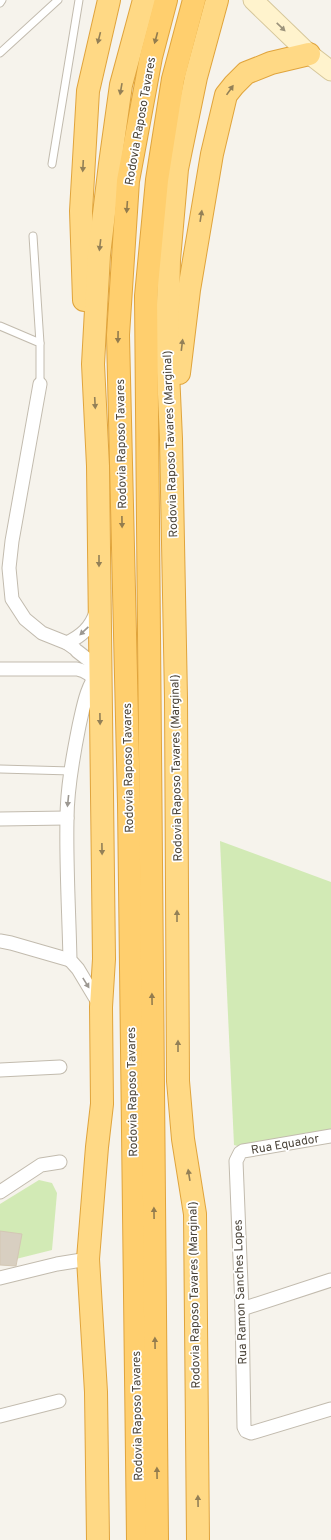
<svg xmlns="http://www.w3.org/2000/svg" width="331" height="1540" font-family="Overpass,sans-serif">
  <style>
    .green { fill: #d2eab5 }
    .building { fill: #d8cfc1; stroke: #d3c7b4 }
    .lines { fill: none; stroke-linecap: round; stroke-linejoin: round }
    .service-casing { stroke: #c2bbae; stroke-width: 9 }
    .minor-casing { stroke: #c2bbae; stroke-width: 15 }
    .secondary-casing { stroke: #d6c79b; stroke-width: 21 }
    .trunk-casing { stroke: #e0a43c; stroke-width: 24 }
    .motorway-casing { stroke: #e0a43c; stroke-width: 24 }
    .service { stroke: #fff; stroke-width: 7 }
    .minor { stroke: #fff; stroke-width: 13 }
    .secondary { stroke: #fff3cd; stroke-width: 19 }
    .trunk { stroke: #ffd985; stroke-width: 22 }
    .motorway { stroke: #ffcf6e; stroke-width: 22 }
    .oneway { fill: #9c937c }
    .oneway2 { fill: #938057 }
    .oneway3 { fill: #937c4e }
    .oneway4 { fill: #9c9892 }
    .labels { text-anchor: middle; stroke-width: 3.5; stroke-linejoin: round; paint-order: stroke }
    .street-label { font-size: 12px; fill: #4b4439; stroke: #fff }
  </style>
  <rect width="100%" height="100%" fill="#f6f3ec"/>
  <g class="green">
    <polygon points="220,841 331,882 331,1132 245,1148 234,1145"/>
    <polygon points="39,1180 52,1183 57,1193 52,1250 0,1263 0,1204"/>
  </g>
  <polygon class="building" points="0,1231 22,1234 16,1266 0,1265"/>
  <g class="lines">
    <g class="service-casing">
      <g id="service">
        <polyline points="0,3 2,0"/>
        <polyline points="0,53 58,0"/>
        <polyline points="52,164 79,0"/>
        <polyline points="33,236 40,343"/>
        <polyline points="0,326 40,343 40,384"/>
        <polyline points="0,769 71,771"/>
      </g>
    </g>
    <g class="minor-casing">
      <g id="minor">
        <polyline points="40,384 12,541 9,568 12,599 25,619 42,633 67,643"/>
        <path d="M74 648 67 643C81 636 91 628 96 612"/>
        <path d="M77 651 100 669C86 688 84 704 79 726 73 756 67 788 67 819 66 866 69 913 70 960L78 969 99 1004"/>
        <path d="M0 669H77C87 671 93 676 99 684"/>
        <polyline points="0,819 67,818"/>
        <polyline points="0,941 11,943 70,960"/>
        <polyline points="0,1070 60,1067"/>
        <polyline points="331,1136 243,1151 240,1153 236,1161 242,1309 244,1427 246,1431 251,1433 331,1409"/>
        <polyline points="0,1192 41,1165 60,1162"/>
        <polyline points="0,1278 57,1264 88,1259"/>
        <polyline points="242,1309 331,1280"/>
        <polyline points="0,1416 59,1401"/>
      </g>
    </g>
    <g class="secondary-casing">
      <polyline id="secondary" points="253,0 309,54 331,71"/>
    </g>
    <g class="trunk-casing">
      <g id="trunk">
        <polyline points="84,300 81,211 88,91 109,0"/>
        <polyline points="179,373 189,290 212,154 226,95 234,85 246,73 271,63 309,54"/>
        <polyline points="98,1540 96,1392 88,1259 97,1147 102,1104 101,1007 104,959 98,466 93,364 99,255 110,164 121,85 144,0"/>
        <polyline points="198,1540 195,1214 183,1139 178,1081 176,698 171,439 167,349 169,260 177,169 196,77 217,0"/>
      </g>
    </g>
    <g class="motorway-casing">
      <g id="motorway">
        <polyline points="138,1540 129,804 118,335 128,181 151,57 166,0"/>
        <polyline points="157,1540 146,296 157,180 173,79 194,0"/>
      </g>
    </g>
    <use href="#service" class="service"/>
    <use href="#minor" class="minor"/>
    <use href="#secondary" class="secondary"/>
    <use href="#trunk" class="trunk"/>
    <use href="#motorway" class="motorway"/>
  </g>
  <defs><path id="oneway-solid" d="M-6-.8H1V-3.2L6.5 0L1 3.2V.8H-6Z"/></defs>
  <use class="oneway" href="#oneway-solid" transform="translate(281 27) rotate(44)"/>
  <g class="oneway2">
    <use href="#oneway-solid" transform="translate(99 38) rotate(104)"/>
    <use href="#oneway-solid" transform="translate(121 89) rotate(100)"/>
    <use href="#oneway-solid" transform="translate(230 90) rotate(-55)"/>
    <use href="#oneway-solid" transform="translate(83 166) rotate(93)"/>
    <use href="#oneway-solid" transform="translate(201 216) rotate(-81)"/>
    <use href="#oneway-solid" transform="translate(100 245) rotate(97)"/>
    <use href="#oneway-solid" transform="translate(182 345) rotate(-83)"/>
    <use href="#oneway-solid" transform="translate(95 403) rotate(87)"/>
    <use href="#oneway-solid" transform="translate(99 561) rotate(90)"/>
    <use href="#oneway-solid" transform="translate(100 719) rotate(89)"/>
    <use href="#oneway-solid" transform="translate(102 849) rotate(89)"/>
    <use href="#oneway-solid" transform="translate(177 916) rotate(-90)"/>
    <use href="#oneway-solid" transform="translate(178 1046) rotate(-90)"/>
    <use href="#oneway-solid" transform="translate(189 1175) rotate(-99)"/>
    <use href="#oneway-solid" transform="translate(198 1501) rotate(-91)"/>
  </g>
  <g class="oneway3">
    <use href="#oneway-solid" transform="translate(156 38) rotate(105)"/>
    <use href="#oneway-solid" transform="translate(127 207) rotate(94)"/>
    <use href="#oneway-solid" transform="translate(118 337) rotate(91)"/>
    <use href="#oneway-solid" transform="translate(122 522) rotate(89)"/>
    <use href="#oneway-solid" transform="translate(152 999) rotate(-91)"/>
    <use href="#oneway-solid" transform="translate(154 1213) rotate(-91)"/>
    <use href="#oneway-solid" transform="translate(155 1343) rotate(-91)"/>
    <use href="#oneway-solid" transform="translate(157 1473) rotate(-91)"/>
  </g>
  <g class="oneway4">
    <use href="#oneway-solid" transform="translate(84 631) rotate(137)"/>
    <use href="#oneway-solid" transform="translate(68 801) rotate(96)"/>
    <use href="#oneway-solid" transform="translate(86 983) rotate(58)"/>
  </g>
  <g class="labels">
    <g class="street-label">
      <text transform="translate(140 121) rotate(-80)" y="4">Rodovia Raposo Tavares</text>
      <text transform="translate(121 444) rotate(-91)" y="4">Rodovia Raposo Tavares</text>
      <text transform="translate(170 444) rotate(-92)" y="4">Rodovia Raposo Tavares (Marginal)</text>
      <text transform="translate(128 768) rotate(-91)" y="4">Rodovia Raposo Tavares</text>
      <text transform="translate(176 768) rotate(-91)" y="4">Rodovia Raposo Tavares (Marginal)</text>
      <text transform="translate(132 1092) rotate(-91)" y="4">Rodovia Raposo Tavares</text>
      <text transform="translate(285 1144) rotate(-10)" y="4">Rua Equador</text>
      <text transform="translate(240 1292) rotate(-92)" y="4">Rua Ramon Sanches Lopes</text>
      <text transform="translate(194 1295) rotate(-91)" y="4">Rodovia Raposo Tavares (Marginal)</text>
      <text transform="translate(137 1416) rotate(-91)" y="4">Rodovia Raposo Tavares</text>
    </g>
  </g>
</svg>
